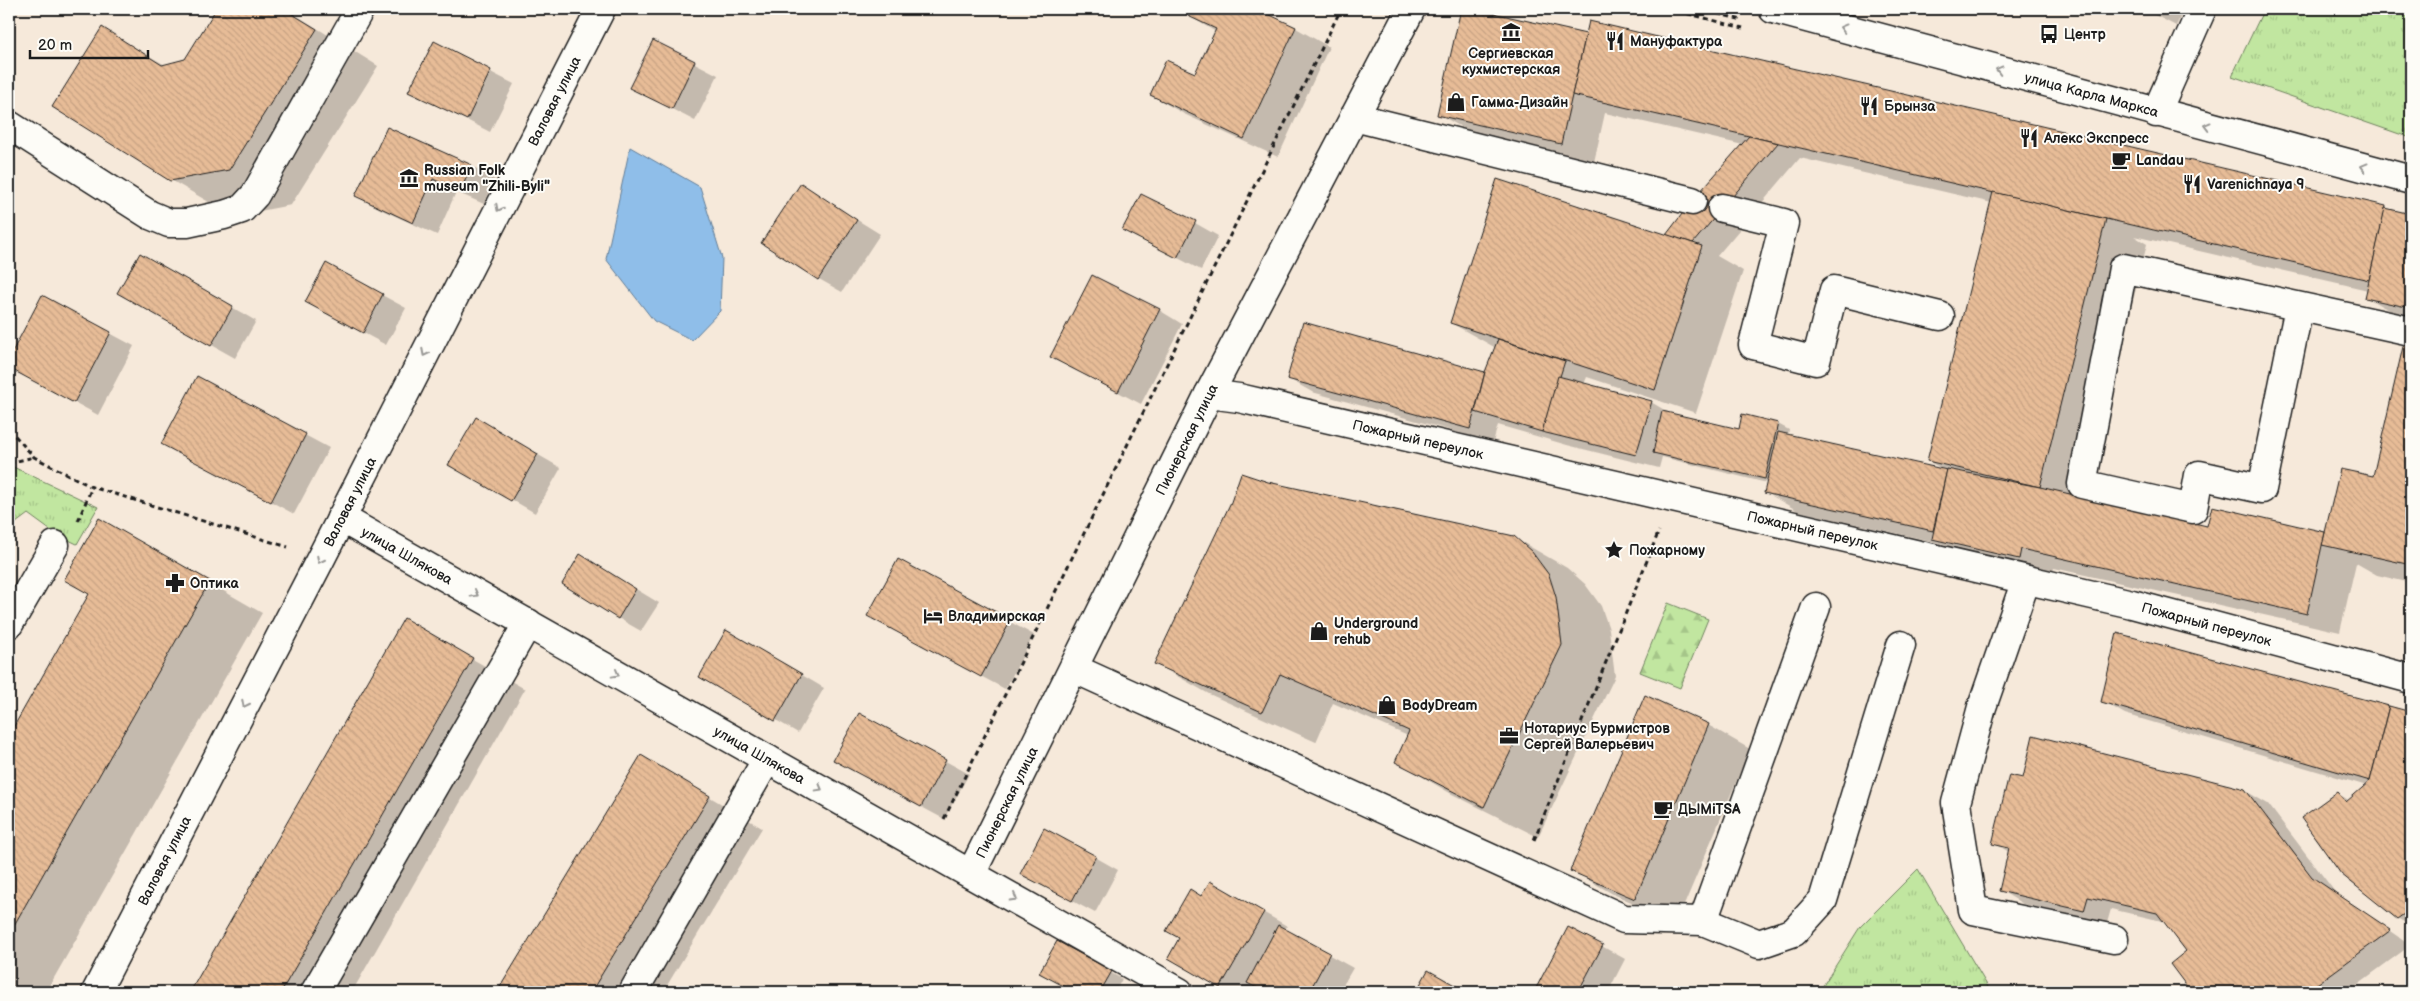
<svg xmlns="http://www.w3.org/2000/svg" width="2420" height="1001" font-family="'Balsamiq Sans',sans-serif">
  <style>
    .grass { fill: url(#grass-tufts); stroke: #6e815e }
    .forest { fill: url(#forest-firs); stroke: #6e815e }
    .water { fill: #8fbee9; stroke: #617d97 }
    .shadow { fill: #0003; fill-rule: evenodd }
    .building { fill: url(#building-back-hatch); stroke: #1c1c1c }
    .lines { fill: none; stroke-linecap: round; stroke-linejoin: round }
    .minor-casing { stroke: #1c1c1c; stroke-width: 31 }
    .major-casing { stroke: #1c1c1c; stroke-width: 31 }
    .path { stroke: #1c1c1c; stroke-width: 3; stroke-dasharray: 5 4; stroke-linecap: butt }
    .minor { stroke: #fdfcf7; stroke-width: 28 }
    .major { stroke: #fdfcf7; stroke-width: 28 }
    .oneway { stroke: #989794 }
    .labels { text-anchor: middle; stroke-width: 4; stroke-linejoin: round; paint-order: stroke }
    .poi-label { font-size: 14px; font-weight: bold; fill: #1c1c1c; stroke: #fdfcf7; text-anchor: start }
    .street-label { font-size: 14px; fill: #1c1c1c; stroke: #fdfcf7 }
  </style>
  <defs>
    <pattern id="grass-tufts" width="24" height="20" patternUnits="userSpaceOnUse" patternTransform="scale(1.25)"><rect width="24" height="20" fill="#c1e6a0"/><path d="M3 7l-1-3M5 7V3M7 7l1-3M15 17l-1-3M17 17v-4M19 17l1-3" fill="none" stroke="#a5c589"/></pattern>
    <pattern id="forest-firs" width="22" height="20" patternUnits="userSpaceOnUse" patternTransform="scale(1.25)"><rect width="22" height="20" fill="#c1e6a0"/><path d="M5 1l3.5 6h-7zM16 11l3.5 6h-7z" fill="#a5c589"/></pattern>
    <pattern id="building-back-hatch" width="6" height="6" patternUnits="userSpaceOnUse" patternTransform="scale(1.25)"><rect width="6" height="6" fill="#e7bc97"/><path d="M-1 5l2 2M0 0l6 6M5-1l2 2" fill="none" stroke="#c6a182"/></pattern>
  </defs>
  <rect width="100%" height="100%" fill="#f6e9da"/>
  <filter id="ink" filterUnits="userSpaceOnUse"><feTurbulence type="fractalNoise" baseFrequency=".02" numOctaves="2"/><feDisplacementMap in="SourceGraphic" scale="10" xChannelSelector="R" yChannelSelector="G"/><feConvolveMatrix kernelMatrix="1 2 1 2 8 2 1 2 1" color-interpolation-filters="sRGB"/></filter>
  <g filter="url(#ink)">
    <g class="grass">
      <polygon points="2264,9 2411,9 2411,138 2232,76"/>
      <polygon points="9,465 98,507 77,544 54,533 28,514 12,526 9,547"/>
      <polygon points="1918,869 1991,992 1819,992 1860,927"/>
    </g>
    <polygon class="forest" points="1668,603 1708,619 1680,688 1640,672"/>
    <polygon class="water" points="630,147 700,187 722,258 720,311 692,340 654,321 606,259"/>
    <g class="shadow">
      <polygon points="218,9 286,9 378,66 291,205 233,216 171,180 102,29 165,65 185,60"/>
      <polygon points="1192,9 1254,9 1296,28 1329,47 1278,157 1184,114 1151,95 1196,75 1216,32 1189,16"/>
      <path d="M1463 9 2385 207 2411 215V319L2399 316 2366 297 2368 290 2134 236 2147 244 2084 499 2208 527 2326 534 2374 478 2411 341V583L2377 575 2356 563 2340 632 2054 568 2052 577 1967 557 1944 544 1798 511 1765 492 1767 483 1662 457 1659 468 1567 445 1498 425 1493 442 1312 392 1289 379 1303 323 1486 373 1496 348 1451 323 1667 236 1743 145 1605 113 1594 162 1472 133 1438 114ZM1800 158 1992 203 1928 461 1944 470 1788 435 1789 430 1778 424 1740 430 1673 415 1651 402 1584 384 1587 377 1696 413 1743 271 1717 256Z"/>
      <polygon points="2143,9 2184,9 2176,26"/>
      <polygon points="654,42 718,75 695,121 631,88"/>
      <polygon points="434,43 514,84 490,132 410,91"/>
      <polygon points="388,128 472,166 495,180 484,204 456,192 437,235 380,209 357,196"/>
      <polygon points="801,185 880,234 842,292 819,279"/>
      <polygon points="1195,223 1218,236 1201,270 1124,230"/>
      <polygon points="141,255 256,321 235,358 142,306"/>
      <polygon points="326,265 406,308 386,345 330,315"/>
      <polygon points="42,297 134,346 98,415 9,367 9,361"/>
      <polygon points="1159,310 1182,324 1141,404 1051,357"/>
      <polygon points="197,377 329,448 294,514 186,456"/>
      <polygon points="476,419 561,468 535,513 450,464"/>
      <polygon points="1268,483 1513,537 1567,568 1585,584 1601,606 1609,629 1615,676 1538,837 1450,793 1397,762 1408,736 1333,703 1316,742 1209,694 1156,664"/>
      <polygon points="100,520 262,613 46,992 9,992 9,738 90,594"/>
      <polygon points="898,561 1034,635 1005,689 892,629"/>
      <polygon points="603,569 659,603 641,631 618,618"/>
      <polygon points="404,620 525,689 352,992 192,992"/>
      <polygon points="727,631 824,688 798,733 701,676"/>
      <polygon points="2118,635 2411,713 2411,926 2397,918 2337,793 2350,801 2367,786 2125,714 2102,701"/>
      <polygon points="860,714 969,774 944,819 858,773"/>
      <polygon points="1708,725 1750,749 1677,922 1613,894 1571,870"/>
      <polygon points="641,756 762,828 663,992 498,992"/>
      <polygon points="2023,779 2244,790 2268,804 2335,892 2411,945 2347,992 2182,992 2189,987 2188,952 2166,922 2111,909 2107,923 2023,904 2000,890 2009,852 1994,843"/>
      <polygon points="1095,857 1118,870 1095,913 1022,874"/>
      <polygon points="1210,882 1287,926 1284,930 1353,968 1339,992 1266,992 1253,985 1249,992 1229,992 1169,958"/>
      <polygon points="1569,928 1625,959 1608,992 1535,992"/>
      <polygon points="1057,943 1122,979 1115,992 1077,992 1041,972"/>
    </g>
    <g class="building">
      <polygon points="216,9 284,9 317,29 229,170 170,181 52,107 102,27 162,65 185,59"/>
      <polygon points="1191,9 1257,9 1296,27 1244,139 1150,95 1166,60 1195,73 1216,29 1188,16"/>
      <polygon points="1461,9 1475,9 1586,34 1561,144 1437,115"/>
      <polygon points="1589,21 2386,206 2369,280 1572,95"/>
      <polygon points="653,40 695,61 672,109 629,88"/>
      <polygon points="434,41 491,70 467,120 408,92"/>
      <polygon points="387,127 472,165 460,192 433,179 413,223 355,196"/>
      <polygon points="1749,136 1778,143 1693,243 1666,235 1692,201"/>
      <polygon points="1497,179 1702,246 1655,390 1450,323"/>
      <polygon points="801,183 857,220 818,280 761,243"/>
      <polygon points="1993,192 2106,219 2040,487 1927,461"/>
      <polygon points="1141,194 1196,221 1177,258 1122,230"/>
      <polygon points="2385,208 2411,214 2411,308 2365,298"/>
      <polygon points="140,253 233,306 211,346 117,293"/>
      <polygon points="326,263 383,294 363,333 305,302"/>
      <polygon points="1092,275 1160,309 1118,392 1050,357"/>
      <polygon points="42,295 111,332 74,403 9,368 9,358"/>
      <polygon points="1303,322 1485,372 1470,429 1287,379"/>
      <polygon points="2405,338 2411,340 2411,565 2322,545 2340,469 2373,476"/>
      <polygon points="1498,339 1565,361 1542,432 1475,412 1485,372"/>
      <polygon points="197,376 306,434 271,502 161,444"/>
      <polygon points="1558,376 1652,401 1636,455 1542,432"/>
      <polygon points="1662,411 1739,429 1742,414 1778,423 1765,479 1653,453"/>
      <polygon points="476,417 538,454 511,501 448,465"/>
      <polygon points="1778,432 1947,470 1933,531 1764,493"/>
      <polygon points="1947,469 2040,487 2207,526 2212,506 2325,532 2307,614 2021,549 2019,559 1932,539"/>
      <polygon points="1241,473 1268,482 1514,536 1532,552 1549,575 1556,597 1562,645 1484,807 1395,762 1409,731 1280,674 1262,712 1154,664 1231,502"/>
      <polygon points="99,518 210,581 9,934 9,735 89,594 64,580"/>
      <polygon points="580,554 636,589 618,619 562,584"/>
      <polygon points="898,559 1011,620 981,677 867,616"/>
      <polygon points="404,618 473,658 281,992 190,992"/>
      <polygon points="726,630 802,674 775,721 699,677"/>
      <polygon points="2117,633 2389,706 2370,781 2101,702"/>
      <polygon points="1645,695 1709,724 1635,899 1570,871"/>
      <polygon points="2389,706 2411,712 2411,909 2397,919 2341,874 2301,818 2337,792 2346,802 2370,781"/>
      <polygon points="859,713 946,760 921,807 833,760"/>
      <polygon points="2033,735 2245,789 2312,877 2391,930 2306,992 2191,992 2170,964 2186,951 2157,913 2088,897 2084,911 1999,891 2009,848 1992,844 2009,775 2023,778"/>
      <polygon points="641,755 710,796 591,992 497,992"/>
      <polygon points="1044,828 1096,856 1072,901 1020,874"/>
      <polygon points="1210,881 1264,912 1220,988 1168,958 1179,938 1166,931 1190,889 1201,896"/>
      <polygon points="1278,925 1330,953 1309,992 1265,992 1247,983"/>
      <polygon points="1568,927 1603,945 1578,992 1534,992"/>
      <polygon points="1057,941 1112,971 1100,992 1075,992 1039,973"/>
      <polygon points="1428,970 1467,992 1416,992"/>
    </g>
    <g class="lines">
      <g class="minor-casing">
        <g id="minor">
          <polyline points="2156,113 2202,9"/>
          <polyline points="1354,117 1692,201"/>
          <polyline points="9,125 150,215 169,223 187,223 224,215 242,209 255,195 360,9"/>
          <polyline points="1722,208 1784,223 1753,345 1816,361 1834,290 1940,316"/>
          <polyline points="2299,307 2262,489 2199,475 2193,509 2082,484 2123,268 2411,331"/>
          <path id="s1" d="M1209 394 1239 398 2132 604 2411 679"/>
          <path id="s2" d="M341 518 1179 992"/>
          <polyline points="2026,580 1982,707 1956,803 1973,910 2114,939"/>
          <polyline points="9,624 55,545"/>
          <polyline points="1075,669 1624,919 1703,921 1816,607"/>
          <path id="s3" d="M971 874 1209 394 1411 9"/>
          <polyline points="1703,921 1759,944 1794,932 1823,900 1901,645"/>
          <polyline points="315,992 528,623"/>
          <polyline points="633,992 767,759"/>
        </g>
      </g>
      <g class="major-casing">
        <g id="major">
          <path id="s4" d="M1773 9 2411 180"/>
          <path id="s5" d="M96 992 319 562 601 9"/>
        </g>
      </g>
      <g class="path">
        <polyline points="1670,9 1743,28"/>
        <polyline points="1700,9 1742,20"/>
        <polyline points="9,429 34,457 92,487 288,547"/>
        <polyline points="9,463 34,457"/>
        <polyline points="78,521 92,487"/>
        <polyline points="944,819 1341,9"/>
        <polyline points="1534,840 1659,531"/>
      </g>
      <use href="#minor" class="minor"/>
      <use href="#major" class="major"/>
    </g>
    <defs><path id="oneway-chevron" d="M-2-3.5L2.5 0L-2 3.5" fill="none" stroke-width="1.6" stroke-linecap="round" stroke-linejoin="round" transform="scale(1.25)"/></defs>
    <g class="oneway">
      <use href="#oneway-chevron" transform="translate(1843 28) rotate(-165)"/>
      <use href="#oneway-chevron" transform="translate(1999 70) rotate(-165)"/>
      <use href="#oneway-chevron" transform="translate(2207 126) rotate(-165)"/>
      <use href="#oneway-chevron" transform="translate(2364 167) rotate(-165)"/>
      <use href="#oneway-chevron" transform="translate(499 208) rotate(117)"/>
      <use href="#oneway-chevron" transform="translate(425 353) rotate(117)"/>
      <use href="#oneway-chevron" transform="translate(320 560) rotate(117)"/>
      <use href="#oneway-chevron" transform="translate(475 594) rotate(29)"/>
      <use href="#oneway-chevron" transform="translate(616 674) rotate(29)"/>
      <use href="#oneway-chevron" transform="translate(245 704) rotate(117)"/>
      <use href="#oneway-chevron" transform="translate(819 788) rotate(29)"/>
      <use href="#oneway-chevron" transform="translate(1014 898) rotate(30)"/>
    </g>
  </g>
  <defs>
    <g id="museum-bare" transform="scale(1.5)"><path d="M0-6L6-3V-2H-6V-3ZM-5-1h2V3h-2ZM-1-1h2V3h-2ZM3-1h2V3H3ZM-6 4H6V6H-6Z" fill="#1c1c1c" stroke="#fdfcf7" stroke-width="2.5" paint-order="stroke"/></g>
    <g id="bus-bare" transform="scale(1.5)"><path d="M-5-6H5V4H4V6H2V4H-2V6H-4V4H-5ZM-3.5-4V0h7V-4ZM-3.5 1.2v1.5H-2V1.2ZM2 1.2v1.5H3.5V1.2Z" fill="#1c1c1c" stroke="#fdfcf7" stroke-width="2.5" paint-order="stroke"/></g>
    <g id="restaurant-bare" transform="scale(1.5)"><path d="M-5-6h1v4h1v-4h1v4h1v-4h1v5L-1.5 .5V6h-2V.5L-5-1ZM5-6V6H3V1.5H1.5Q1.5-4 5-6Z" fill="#1c1c1c" stroke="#fdfcf7" stroke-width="2.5" paint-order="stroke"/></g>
    <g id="shop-bare" transform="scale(1.5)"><path d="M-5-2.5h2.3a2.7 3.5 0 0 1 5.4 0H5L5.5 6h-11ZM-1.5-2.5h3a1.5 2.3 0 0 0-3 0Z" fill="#1c1c1c" stroke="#fdfcf7" stroke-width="2.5" paint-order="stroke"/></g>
    <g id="cafe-bare" transform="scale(1.5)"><path d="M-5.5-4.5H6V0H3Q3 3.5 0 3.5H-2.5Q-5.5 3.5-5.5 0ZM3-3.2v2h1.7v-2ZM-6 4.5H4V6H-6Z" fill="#1c1c1c" stroke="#fdfcf7" stroke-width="2.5" paint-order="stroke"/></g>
    <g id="sight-bare" transform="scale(1.5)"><path d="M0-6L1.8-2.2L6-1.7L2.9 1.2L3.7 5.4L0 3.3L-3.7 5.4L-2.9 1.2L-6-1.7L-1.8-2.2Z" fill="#1c1c1c" stroke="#fdfcf7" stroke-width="2.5" paint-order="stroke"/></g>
    <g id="pharmacy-bare" transform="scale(1.5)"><path d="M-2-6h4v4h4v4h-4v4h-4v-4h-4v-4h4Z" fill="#1c1c1c" stroke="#fdfcf7" stroke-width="2.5" paint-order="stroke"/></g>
    <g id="hotel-bare" transform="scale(1.5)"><path d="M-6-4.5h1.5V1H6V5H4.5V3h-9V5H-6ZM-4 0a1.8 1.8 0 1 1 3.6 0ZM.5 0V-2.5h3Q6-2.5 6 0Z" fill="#1c1c1c" stroke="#fdfcf7" stroke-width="2.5" paint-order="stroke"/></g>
    <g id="office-bare" transform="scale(1.5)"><path d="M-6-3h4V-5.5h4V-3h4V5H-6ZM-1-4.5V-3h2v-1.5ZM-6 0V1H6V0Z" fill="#1c1c1c" stroke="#fdfcf7" stroke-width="2.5" paint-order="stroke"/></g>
  </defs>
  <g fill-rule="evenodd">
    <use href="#museum-bare" x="1511" y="32"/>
    <use href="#bus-bare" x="2049" y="34"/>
    <use href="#restaurant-bare" x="1615" y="41"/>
    <use href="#shop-bare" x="1456" y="102"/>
    <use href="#restaurant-bare" x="1869" y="106"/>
    <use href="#restaurant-bare" x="2029" y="138"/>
    <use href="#cafe-bare" x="2121" y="160"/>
    <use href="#museum-bare" x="409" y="178"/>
    <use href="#restaurant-bare" x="2192" y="184"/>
    <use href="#sight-bare" x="1614" y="550"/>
    <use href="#pharmacy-bare" x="175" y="583"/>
    <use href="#hotel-bare" x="933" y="616"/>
    <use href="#shop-bare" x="1319" y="631"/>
    <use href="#shop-bare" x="1387" y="705"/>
    <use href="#office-bare" x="1509" y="736"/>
    <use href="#cafe-bare" x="1663" y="809"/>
  </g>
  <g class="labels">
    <g class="poi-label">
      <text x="2064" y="39">Центр</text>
      <text x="1630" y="46">Мануфактура</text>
      <text x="1511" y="58" text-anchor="middle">Сергиевская<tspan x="1511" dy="16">кухмистерская</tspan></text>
      <text x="1471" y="107">Гамма-Дизайн</text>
      <text x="1884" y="111">Брынза</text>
      <text x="2044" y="143">Алекс Экспресс</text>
      <text x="2136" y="165">Landau</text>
      <text x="424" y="175">Russian Folk<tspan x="424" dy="16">museum "Zhili-Byli"</tspan></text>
      <text x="2207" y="189">Varenichnaya 9</text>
      <text x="1629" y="555">Пожарному</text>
      <text x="190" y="588">Оптика</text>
      <text x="948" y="621">Владимирская</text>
      <text x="1334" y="628">Underground<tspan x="1334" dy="16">rehub</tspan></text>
      <text x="1402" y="710">BodyDream</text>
      <text x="1524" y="733">Нотариус Бурмистров<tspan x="1524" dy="16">Сергей Валерьевич</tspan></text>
      <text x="1678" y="814">ДЫМiTSA</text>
    </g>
    <g class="street-label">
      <text dy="5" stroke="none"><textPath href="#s4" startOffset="330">улица Карла Маркса</textPath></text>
      <text dy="5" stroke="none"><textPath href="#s5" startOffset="1002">Валовая улица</textPath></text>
      <text dy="5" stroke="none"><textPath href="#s3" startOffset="485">Пионерская улица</textPath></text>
      <text dy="5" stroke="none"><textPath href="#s1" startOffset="214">Пожарный переулок</textPath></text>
      <text dy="5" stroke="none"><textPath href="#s5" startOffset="552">Валовая улица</textPath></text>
      <text dy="5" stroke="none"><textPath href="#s1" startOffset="619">Пожарный переулок</textPath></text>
      <text dy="5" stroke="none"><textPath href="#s2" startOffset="76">улица Шлякова</textPath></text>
      <text dy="5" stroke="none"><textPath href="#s1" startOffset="1024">Пожарный переулок</textPath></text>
      <text dy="5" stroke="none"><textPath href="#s2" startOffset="481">улица Шлякова</textPath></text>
      <text dy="5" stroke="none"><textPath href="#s3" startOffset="80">Пионерская улица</textPath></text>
      <text dy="5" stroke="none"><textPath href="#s5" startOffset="148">Валовая улица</textPath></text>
    </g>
  </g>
  <rect width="2420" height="1001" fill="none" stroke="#fdfcf7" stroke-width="30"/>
  <rect x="15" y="15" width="2390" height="971" fill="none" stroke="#1c1c1c" stroke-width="2" filter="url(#ink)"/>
  <path d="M30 50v8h118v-8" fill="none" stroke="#1c1c1c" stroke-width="2.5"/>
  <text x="38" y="50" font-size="15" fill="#1c1c1c" stroke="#fdfcf7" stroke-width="4" paint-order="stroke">20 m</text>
</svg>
